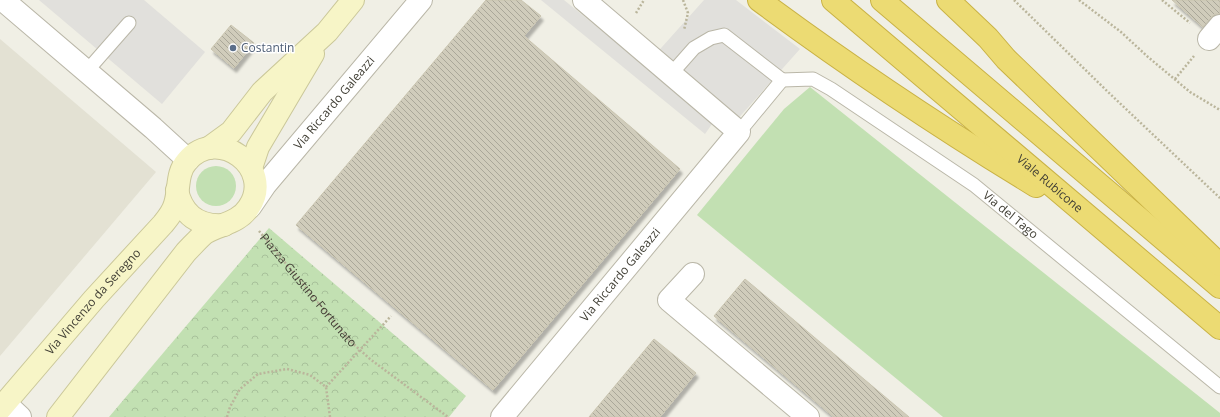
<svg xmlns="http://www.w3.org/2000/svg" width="1220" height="417" font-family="'Open Sans',sans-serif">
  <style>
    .residential { fill: #e3e1d3 }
    .grass { fill: #c2e0b2 }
    .forest { fill: url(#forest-crowns) }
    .parking { fill: #e1e0dc }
    .building { fill: url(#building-back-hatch); stroke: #cac5b0; filter: url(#shadow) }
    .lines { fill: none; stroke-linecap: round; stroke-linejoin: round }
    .lane-casing { stroke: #bab7a8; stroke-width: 15 }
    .street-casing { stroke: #bab7a8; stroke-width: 24 }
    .secondary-casing { stroke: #cac799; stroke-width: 24 }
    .highway-casing { stroke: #c9b245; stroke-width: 24 }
    .path { stroke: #bab59b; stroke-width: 2.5; stroke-dasharray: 2 2; stroke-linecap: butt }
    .lane { stroke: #fff; stroke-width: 13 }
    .street { stroke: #fff; stroke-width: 22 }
    .secondary { stroke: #f7f5c7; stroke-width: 22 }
    .highway { stroke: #ecdb73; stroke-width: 22 }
    .service-dot { fill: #5c6f8a; stroke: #fff; stroke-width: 1.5 }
    .labels { text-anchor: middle; stroke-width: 3; stroke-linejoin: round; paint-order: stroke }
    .service-label { font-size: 12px; fill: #4e5e75; stroke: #fff; text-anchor: start }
    .street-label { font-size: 12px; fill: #413f35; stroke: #fff }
  </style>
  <defs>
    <pattern id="forest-crowns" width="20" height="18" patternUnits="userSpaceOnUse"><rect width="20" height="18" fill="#c2e0b2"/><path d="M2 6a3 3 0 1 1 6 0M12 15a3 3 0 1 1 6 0" fill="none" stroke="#a8c19a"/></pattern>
    <pattern id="building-back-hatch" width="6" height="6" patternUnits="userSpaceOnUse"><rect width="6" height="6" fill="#d0ccbb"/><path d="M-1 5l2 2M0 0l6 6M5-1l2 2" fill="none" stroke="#aaa799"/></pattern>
    <filter id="shadow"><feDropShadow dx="2.5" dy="4.5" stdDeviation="1" flood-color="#0004"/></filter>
  </defs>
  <rect width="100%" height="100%" fill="#f0efe5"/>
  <polygon class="residential" points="0,39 156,172 0,356"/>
  <g class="grass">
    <polygon points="810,87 1220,413 1220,417 943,417 697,215 784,109"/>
    <circle cx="216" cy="186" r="20"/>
  </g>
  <polygon class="forest" points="269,228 466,396 449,417 109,417"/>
  <g class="parking">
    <polygon points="39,0 144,0 205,52 162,104"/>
    <polygon points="541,0 564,0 645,66 704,0 736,0 800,49 726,132 712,124 705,134"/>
  </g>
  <g class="building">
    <polygon points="486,0 521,0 541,16 524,36 680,169 493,390 296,225"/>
    <polygon points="1172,0 1220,0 1220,14 1215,14 1211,18 1203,27"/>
    <polygon points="231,25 254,43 234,68 211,49"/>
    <polygon points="745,279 757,289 909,417 834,417 714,316"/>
    <polygon points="654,339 696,373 660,417 589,417"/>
  </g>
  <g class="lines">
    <g class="lane-casing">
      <g id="lane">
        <polyline points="86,72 129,23"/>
        <polyline points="671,74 694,48 711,38 724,35 782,80"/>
        <path id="s2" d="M782 80 813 79 831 89 974 185 1220 387"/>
        <polyline points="739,132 782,80"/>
      </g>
    </g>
    <g class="street-casing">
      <g id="street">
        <polyline points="3,0 153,128 188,160"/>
        <polyline points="1209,39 1220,26"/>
        <path id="s3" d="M250 207 265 185 421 0"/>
        <polyline points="693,274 669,300 808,417"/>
        <polyline points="5,403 20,417"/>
        <path id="s4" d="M502 417 739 132 584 0"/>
      </g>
    </g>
    <g class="secondary-casing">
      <g id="secondary">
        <polyline points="209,148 231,132 262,92 327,32 353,0"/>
        <polyline points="251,168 258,147 313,54"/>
        <path d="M177 190C182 215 199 227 224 225"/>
        <path id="s5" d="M0 409 94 299 163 224C168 218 173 212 175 204 180 188 176 174 187 161 218 125 275 168 249 207 239 223 220 224 205 233 198 239 192 246 186 252L58 417"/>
      </g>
    </g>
    <g class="highway-casing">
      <g id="highway">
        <path d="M759 0C848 66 941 128 1036 186"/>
        <path id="s6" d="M833 0 1220 328"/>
        <polyline points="882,0 1220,287"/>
        <polyline points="948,0 988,38 1006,59 1220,265"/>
      </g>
    </g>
    <g class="path">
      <polyline points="683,0 688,13 684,30"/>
      <polyline points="1014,0 1107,91 1220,198"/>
      <polyline points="1079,0 1121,32 1148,57 1190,92 1220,110"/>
      <polyline points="1162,0 1190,23"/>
      <polyline points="636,13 644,0"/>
      <polyline points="1175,79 1194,56"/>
      <path id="s1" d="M259 231 349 340 370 359 448 417"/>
      <polyline points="326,387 391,316"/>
      <polyline points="227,417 230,407 240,389 258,374 287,369 310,375 326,387 330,417"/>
    </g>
    <use href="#lane" class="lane"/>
    <use href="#street" class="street"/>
    <use href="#secondary" class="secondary"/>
    <use href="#highway" class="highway"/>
  </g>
  <circle class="service-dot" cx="233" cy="48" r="4"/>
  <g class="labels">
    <g class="service-label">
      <text x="241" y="52">Costantin</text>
    </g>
    <g class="street-label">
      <text dy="4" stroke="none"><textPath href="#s3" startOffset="134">Via Riccardo Galeazzi</textPath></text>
      <text dy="4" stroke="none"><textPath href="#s6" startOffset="284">Viale Rubicone</textPath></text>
      <text dy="4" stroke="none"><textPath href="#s2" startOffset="271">Via del Tago</textPath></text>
      <text dy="4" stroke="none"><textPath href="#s4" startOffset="185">Via Riccardo Galeazzi</textPath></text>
      <text dy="4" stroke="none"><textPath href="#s1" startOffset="77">Piazza Giustino Fortunato</textPath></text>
      <text dy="4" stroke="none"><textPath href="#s5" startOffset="142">Via Vincenzo da Seregno</textPath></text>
    </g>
  </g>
</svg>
